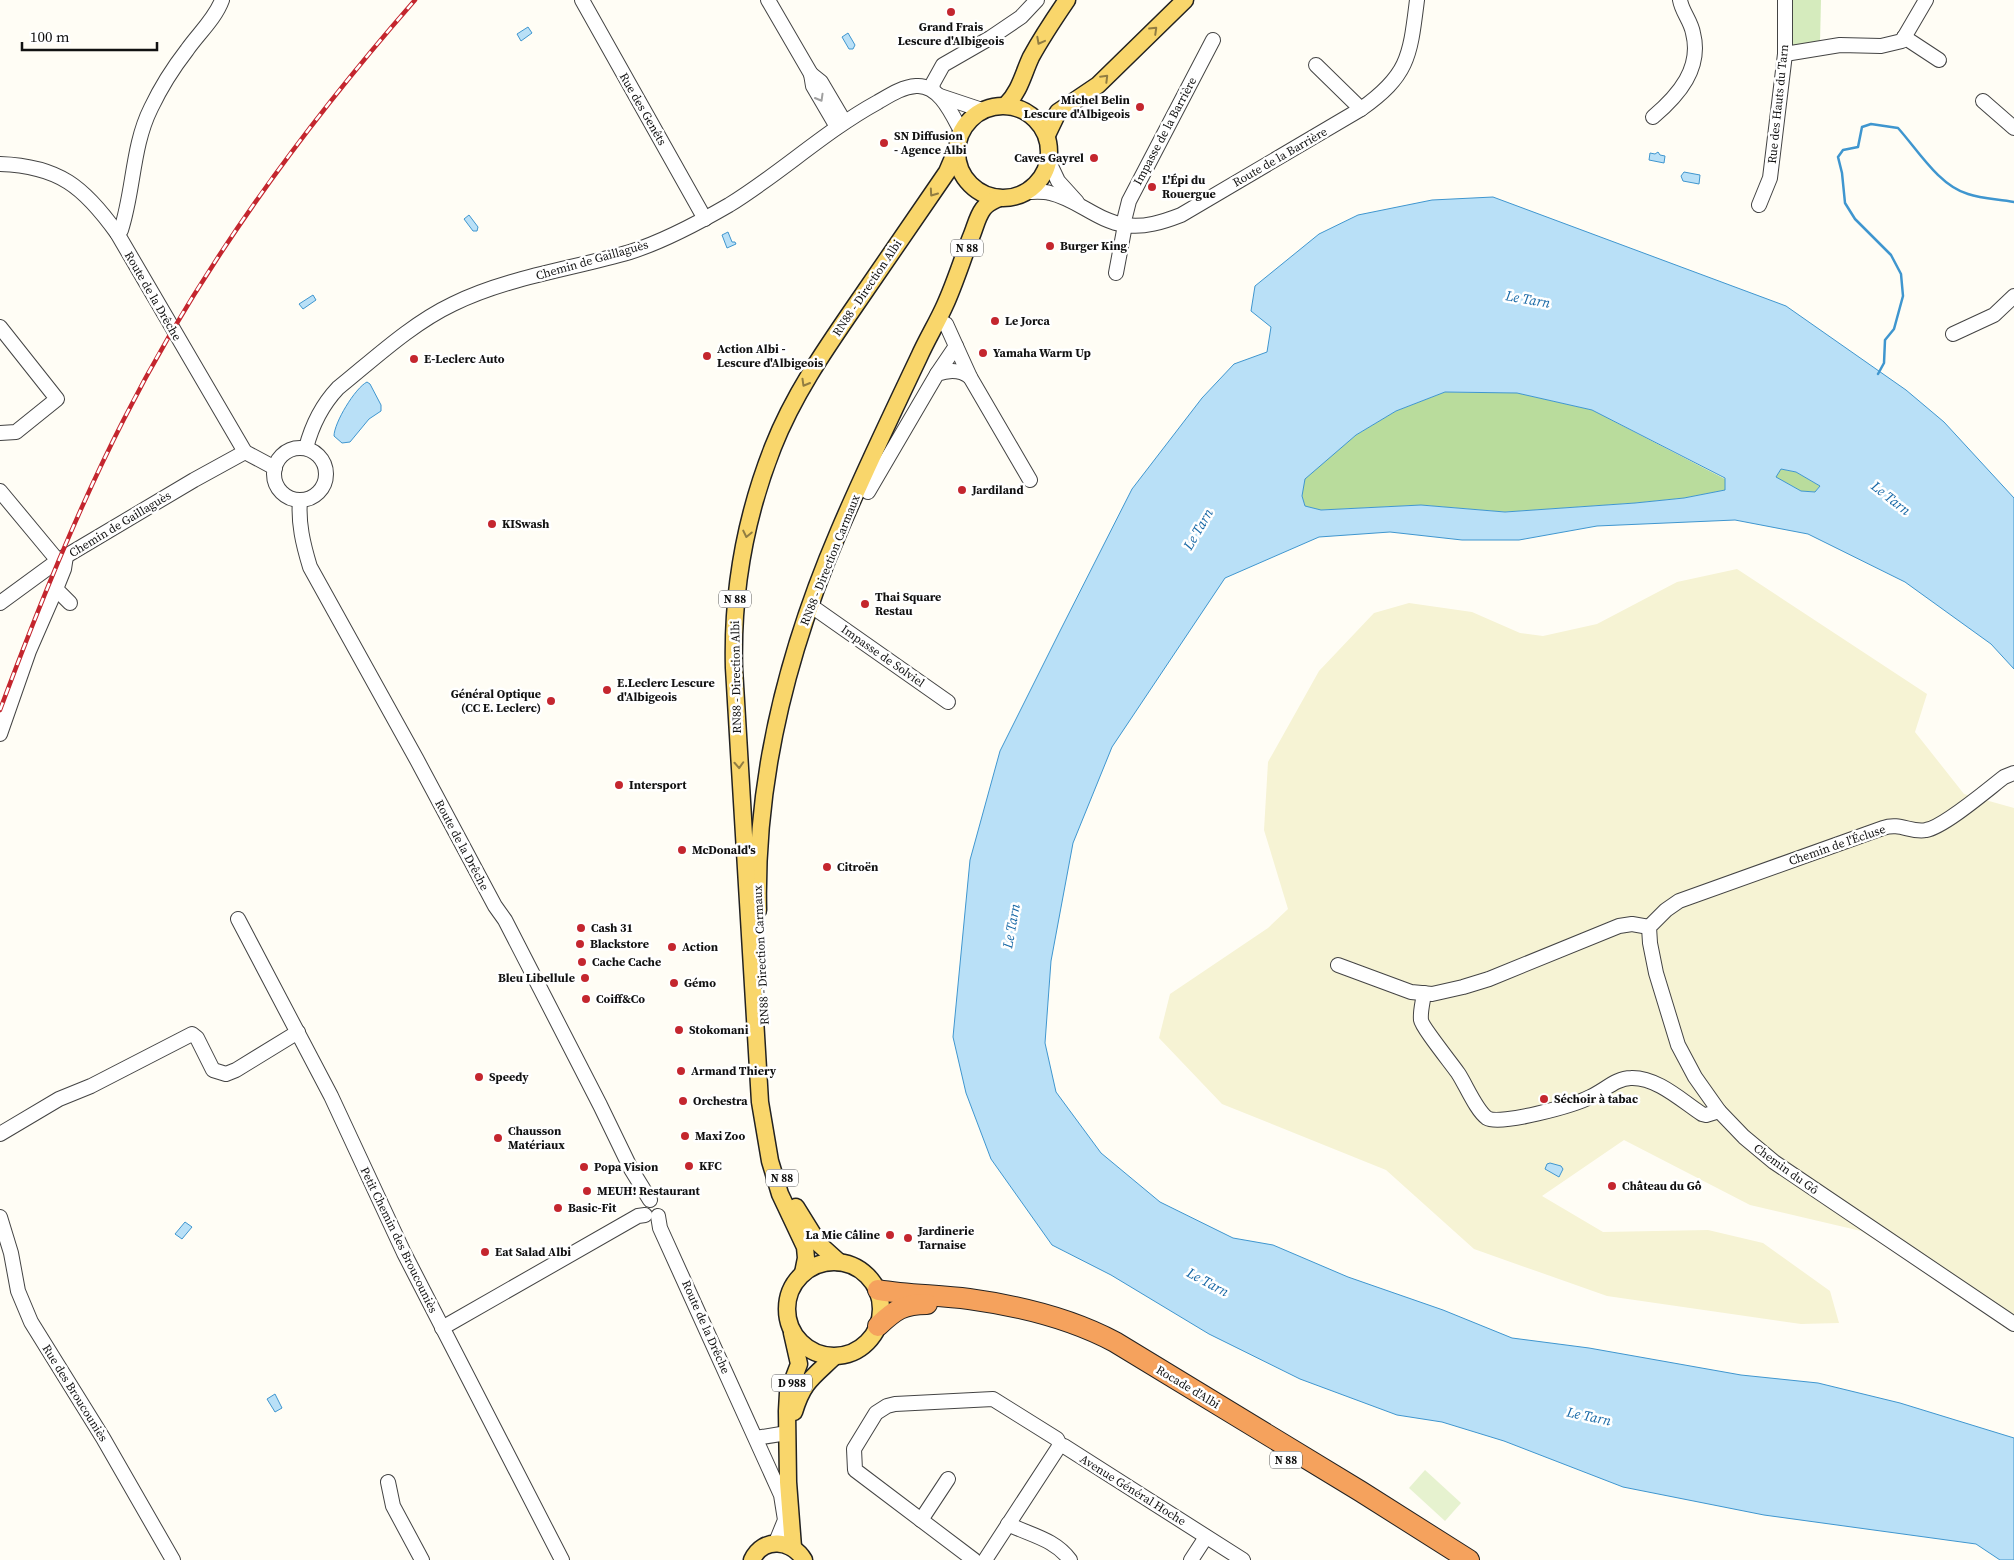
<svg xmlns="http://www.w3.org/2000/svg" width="2014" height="1560" font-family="'Source Serif 4',serif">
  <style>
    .farmland { fill: #f6f3d4 }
    .green { fill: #d5ebbd }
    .forest { fill: #b9dc9c }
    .pitch { fill: #e6f2cf }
    .water { fill: #b9e0f7; stroke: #3f96cf; fill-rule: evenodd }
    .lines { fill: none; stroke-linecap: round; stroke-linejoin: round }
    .stream { stroke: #3f96cf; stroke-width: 2.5 }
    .minor-casing { stroke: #444; stroke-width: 16 }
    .major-casing { stroke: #222; stroke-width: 19 }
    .highway-casing { stroke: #222; stroke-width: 22 }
    .minor { stroke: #fff; stroke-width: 14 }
    .major { stroke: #f9d66b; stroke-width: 16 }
    .highway { stroke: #f5a25d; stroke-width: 20 }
    .rail-casing { stroke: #c4262e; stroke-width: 4.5 }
    .rail { stroke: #fff; stroke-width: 2.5; stroke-dasharray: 8; stroke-linecap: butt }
    .oneway { stroke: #917d42 }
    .oneway2 { stroke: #a0a0a0 }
    .poi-dot { fill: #c4262e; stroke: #fff; stroke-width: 2 }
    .labels { text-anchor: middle; stroke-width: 5; stroke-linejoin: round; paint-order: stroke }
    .shield { fill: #fff; stroke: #585858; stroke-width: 1 }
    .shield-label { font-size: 11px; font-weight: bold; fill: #111 }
    .poi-label { font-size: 12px; font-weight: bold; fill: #111; stroke: #fff; text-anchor: start }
    .street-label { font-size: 12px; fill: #111; stroke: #fff }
    .water-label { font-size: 14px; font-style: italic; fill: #1768a6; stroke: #fff }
  </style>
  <rect width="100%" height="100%" fill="#fffdf5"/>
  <polygon class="farmland" points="1737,569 1927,694 1915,732 1964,794 2014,808 2014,1332 1988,1310 1861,1231 1750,1205 1624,1140 1542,1196 1603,1232 1708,1230 1763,1243 1830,1291 1839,1323 1801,1324 1607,1296 1474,1249 1386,1170 1222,1104 1159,1038 1170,994 1268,928 1288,909 1264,830 1268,762 1319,671 1374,613 1409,603 1472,612 1520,633 1543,636 1597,624 1677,582"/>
  <polygon class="green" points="1789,0 1821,0 1820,43 1797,49 1788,42"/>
  <g class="forest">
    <polygon points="1445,392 1517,393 1592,410 1725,479 1725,490 1684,498 1635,503 1505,512 1421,505 1320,510 1305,506 1302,496 1304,479 1356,435 1396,411"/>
    <polygon points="1781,469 1796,472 1820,486 1815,492 1801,491 1775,477"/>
  </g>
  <polygon class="pitch" points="1425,1470 1461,1503 1445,1521 1409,1488"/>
  <g class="water">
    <polygon points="528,27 532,33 521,41 517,34"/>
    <polygon points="848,33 855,45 853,49 849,49 842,37"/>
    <polygon points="1658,152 1660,155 1665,156 1664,163 1649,160 1650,153 1655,154"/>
    <polygon points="1684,172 1700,175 1699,184 1683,181 1681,176"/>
    <path d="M1493 197 1786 306 1906 390 1944 422 2014 498V669L1991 644 1905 582 1808 534 1735 520 1597 526 1519 540H1462L1390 532 1319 537 1225 578 1112 747 1073 843 1051 961 1045 1043 1056 1092 1101 1153 1160 1202 1233 1238 1273 1245 1348 1277 1443 1310 1512 1338 1589 1348 1741 1375 1818 1383 1900 1403 2014 1438V1560H2000L1976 1544 1764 1515 1623 1487 1504 1441 1442 1422 1397 1415 1300 1379 1209 1334 1111 1275 1052 1245 991 1159 966 1093 953 1037 970 860 1000 751 1061 629 1132 489 1202 398 1234 364 1267 352 1271 327 1251 311 1255 286 1319 234 1358 215 1432 200ZM1445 392 1517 393 1592 410 1725 478V490L1684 498 1635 503 1505 512 1421 505 1321 510 1305 506 1302 496 1305 479 1356 435 1396 411ZM1781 469 1796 472 1820 486 1815 492 1801 491 1776 477Z"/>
    <polygon points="469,215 478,227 477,231 473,231 464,219"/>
    <polygon points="728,232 732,242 735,242 736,244 727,248 722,235"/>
    <polygon points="313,295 316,300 303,309 299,304"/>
    <path d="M367 382 370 384 381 405V411L369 419 350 442 342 443 334 436C334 423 355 388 367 382Z"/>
    <polygon points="1550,1163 1561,1166 1563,1169 1559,1177 1545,1169 1547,1164"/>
    <polygon points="185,1222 192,1227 182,1239 175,1234"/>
    <polygon points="275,1394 282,1408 275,1412 267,1399"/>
  </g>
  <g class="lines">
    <path class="stream" d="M1878 374 1884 363 1885 340 1894 329 1903 296 1901 274 1891 255 1855 219 1845 203 1842 173 1838 157 1843 150 1858 147 1862 127 1871 124 1898 128C1917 149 1939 186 1968 194 1983 199 1999 199 2014 202"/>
    <g class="minor-casing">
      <g id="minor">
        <polyline points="582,0 705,219"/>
        <polyline points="768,0 811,74"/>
        <polyline points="1904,37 1939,60"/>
        <polyline points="1785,54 1840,45 1881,46 1902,41 1926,0"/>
        <polyline points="1316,65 1361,109"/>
        <polyline points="932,90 933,83 943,65 990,38 1021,17 1037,0"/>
        <polyline points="940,96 982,110"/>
        <polyline points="1983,101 2014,128"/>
        <path d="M1653 117C1679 95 1702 68 1693 33 1691 21 1682 12 1680 0"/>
        <polyline points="837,127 813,86 811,74 821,82 844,121"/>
        <polyline points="1049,162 1058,181 1077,202"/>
        <path d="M0 164C59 166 84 187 117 233L245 452 275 468"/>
        <path d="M1027 192C1034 192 1043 191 1050 193 1077 199 1097 221 1125 225 1144 228 1163 222 1181 215L1361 109C1409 75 1410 56 1417 0"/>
        <polyline points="1759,205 1770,178 1785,54 1785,0"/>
        <polyline points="1123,225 1129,201 1213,40"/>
        <path d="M117 233 121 230C134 190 132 146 151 108 161 87 173 68 187 50 198 34 215 19 222 0"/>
        <polyline points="1116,273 1125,225"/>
        <polyline points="946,324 970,377 1030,480"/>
        <polyline points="0,327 57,399 16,432 0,433"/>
        <polyline points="1953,334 1994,315 2014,296"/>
        <polyline points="937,374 956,346"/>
        <circle cx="300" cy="474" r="26"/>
        <path d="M306 448C312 425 321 406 338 388 374 359 411 324 453 304 508 277 572 269 630 252 665 241 698 223 729 205 781 173 825 131 878 102 890 95 902 87 916 86 939 84 952 114 961 131"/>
        <polyline points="0,491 54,556 56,562"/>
        <path d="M868 492 937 374C948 370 960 369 970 377"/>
        <path d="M300 500C298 523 303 544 310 567L417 760 495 906 505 920 600 1105 631 1169 650 1200"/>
        <polyline points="66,556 64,569 56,589 70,603"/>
        <polyline points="0,603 56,562 194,480 245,452"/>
        <polyline points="817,610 948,702"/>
        <polyline points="0,734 29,651 56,589"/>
        <polyline points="238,919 331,1096 404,1253 562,1560"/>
        <polyline points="1338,965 1411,992 1432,994 1463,987 1489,979 1619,926 1632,924 1649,927"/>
        <path d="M1424 993C1423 1002 1420 1011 1421 1020 1422 1027 1451 1063 1458 1073 1466 1085 1476 1110 1487 1118 1500 1126 1575 1105 1590 1097 1604 1091 1616 1078 1631 1078 1657 1077 1682 1101 1702 1114L1706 1115 1719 1111 1744 1137 1774 1162 2014 1324"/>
        <path d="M1719 1111 1695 1077 1678 1045 1656 973 1650 943 1649 927 1666 910 1679 901 1883 828C1900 822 1911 833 1926 830 1944 827 1987 790 2004 777L2014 773"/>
        <polyline points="0,1134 59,1099 91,1086 192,1034 197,1038 213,1070 226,1074 236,1070 298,1032"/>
        <polyline points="658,1216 660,1228 781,1495 785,1520 776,1542"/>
        <polyline points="0,1217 11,1253 18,1291 31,1322 103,1438 173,1560"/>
        <polyline points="442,1328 638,1216 645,1215"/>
        <polyline points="756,1438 787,1433"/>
        <polyline points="1060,1445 1064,1446 1243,1560"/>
        <polyline points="388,1482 393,1506 422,1560"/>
        <polyline points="921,1520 948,1479"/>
        <path d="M1008 1524C1030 1535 1055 1539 1070 1560"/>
        <polyline points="974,1560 855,1470 854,1449 876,1413 887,1406 895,1404 993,1399 1057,1439 1060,1445"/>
        <polyline points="985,1560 1060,1445"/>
        <polyline points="1191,1560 1206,1537"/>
      </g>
    </g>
    <g class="major-casing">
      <g id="major">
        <path d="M1006 105C1020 91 1023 74 1031 57 1042 37 1054 19 1067 0"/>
        <circle cx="1003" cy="152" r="46"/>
        <polyline points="1047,135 1058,112 1098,85 1185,0"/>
        <path d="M758 910C755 779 788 650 839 531 864 472 892 414 919 357 927 339 937 323 945 305 955 283 962 260 971 237 975 228 977 217 983 209 987 203 993 201 999 198"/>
        <polyline points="796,1207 819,1244 839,1262"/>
        <circle cx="834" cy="1309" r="47"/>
        <path d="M803 1273 806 1258 805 1247 780 1194 770 1161 760 1102 734 668C732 592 745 518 773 447 793 396 824 351 855 306 885 262 916 217 947 172L956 151"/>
        <polyline points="792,1333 799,1364 788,1393 787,1411 788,1482 793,1547"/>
        <path d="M794 1412C803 1382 812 1378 834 1357"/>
        <path d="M752 1560C763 1536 792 1540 804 1560"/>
      </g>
    </g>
    <g class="highway-casing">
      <g id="highway">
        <path d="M878 1290C908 1295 938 1295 969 1299 1020 1306 1070 1318 1115 1342L1360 1491 1469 1560"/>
        <path d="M878 1326C895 1310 903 1304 927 1304"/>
      </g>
    </g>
    <use href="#minor" class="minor"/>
    <use href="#major" class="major"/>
    <use href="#highway" class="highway"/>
    <g class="rail-casing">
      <path id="rail" d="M0 710C37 611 76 513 124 419 201 267 303 128 415 0"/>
    </g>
    <use href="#rail" class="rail"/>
  </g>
  <defs><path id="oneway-chevron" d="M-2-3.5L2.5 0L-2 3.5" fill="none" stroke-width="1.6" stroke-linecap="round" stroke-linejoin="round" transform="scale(1.25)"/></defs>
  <g class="oneway">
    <use href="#oneway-chevron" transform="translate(1154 30) rotate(-44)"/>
    <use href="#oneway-chevron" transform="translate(1040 41) rotate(118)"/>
    <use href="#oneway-chevron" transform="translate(1105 78) rotate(-45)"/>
    <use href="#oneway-chevron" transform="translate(933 193) rotate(125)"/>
    <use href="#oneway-chevron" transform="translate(805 383) rotate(120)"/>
    <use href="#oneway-chevron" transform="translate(747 534) rotate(102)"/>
    <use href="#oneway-chevron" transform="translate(739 765) rotate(87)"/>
  </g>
  <use class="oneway2" href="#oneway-chevron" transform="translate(820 98) rotate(60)"/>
  <g class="poi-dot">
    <circle cx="951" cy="12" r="5"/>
    <circle cx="1140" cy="107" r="5"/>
    <circle cx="884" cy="143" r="5"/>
    <circle cx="1094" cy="158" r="5"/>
    <circle cx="1152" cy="187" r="5"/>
    <circle cx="1050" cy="246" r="5"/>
    <circle cx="995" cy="321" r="5"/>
    <circle cx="983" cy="353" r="5"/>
    <circle cx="707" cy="356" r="5"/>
    <circle cx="414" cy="359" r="5"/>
    <circle cx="962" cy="490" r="5"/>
    <circle cx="492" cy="524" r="5"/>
    <circle cx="865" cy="604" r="5"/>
    <circle cx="607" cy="690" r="5"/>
    <circle cx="551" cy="701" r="5"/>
    <circle cx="619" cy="785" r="5"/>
    <circle cx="682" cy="850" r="5"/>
    <circle cx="827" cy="867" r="5"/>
    <circle cx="581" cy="928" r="5"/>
    <circle cx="580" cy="944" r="5"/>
    <circle cx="672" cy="947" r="5"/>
    <circle cx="582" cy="962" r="5"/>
    <circle cx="585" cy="978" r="5"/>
    <circle cx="674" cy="983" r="5"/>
    <circle cx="586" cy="999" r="5"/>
    <circle cx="679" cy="1030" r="5"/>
    <circle cx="681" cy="1071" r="5"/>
    <circle cx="479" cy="1077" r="5"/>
    <circle cx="1544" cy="1099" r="5"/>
    <circle cx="683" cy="1101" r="5"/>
    <circle cx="685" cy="1136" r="5"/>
    <circle cx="498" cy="1138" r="5"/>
    <circle cx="689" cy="1166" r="5"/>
    <circle cx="584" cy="1167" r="5"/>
    <circle cx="1612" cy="1186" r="5"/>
    <circle cx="587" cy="1191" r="5"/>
    <circle cx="558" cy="1208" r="5"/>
    <circle cx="890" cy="1235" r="5"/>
    <circle cx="908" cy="1238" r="5"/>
    <circle cx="485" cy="1252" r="5"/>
  </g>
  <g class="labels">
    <g class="shield">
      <rect x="951" y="239.5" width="32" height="17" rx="4"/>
      <rect x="719" y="590.5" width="32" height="17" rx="4"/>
      <rect x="766" y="1169.5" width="32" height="17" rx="4"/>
      <rect x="772" y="1374.5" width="40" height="17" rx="4"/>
      <rect x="1270" y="1451.5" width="32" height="17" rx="4"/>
    </g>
    <g class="shield-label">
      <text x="967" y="252">N 88</text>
      <text x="735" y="603">N 88</text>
      <text x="782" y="1182">N 88</text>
      <text x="792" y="1387">D 988</text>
      <text x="1286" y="1464">N 88</text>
    </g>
    <g class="poi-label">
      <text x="951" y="31" text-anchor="middle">Grand Frais<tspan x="951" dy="14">Lescure d'Albigeois</tspan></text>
      <text x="1130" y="104" text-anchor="end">Michel Belin<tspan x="1130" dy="14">Lescure d'Albigeois</tspan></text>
      <text x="894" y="140">SN Diffusion<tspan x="894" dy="14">- Agence Albi</tspan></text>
      <text x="1084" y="162" text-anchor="end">Caves Gayrel</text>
      <text x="1162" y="184">L'Épi du<tspan x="1162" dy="14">Rouergue</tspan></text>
      <text x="1060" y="250">Burger King</text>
      <text x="1005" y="325">Le Jorca</text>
      <text x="717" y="353">Action Albi -<tspan x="717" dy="14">Lescure d'Albigeois</tspan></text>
      <text x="993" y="357">Yamaha Warm Up</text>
      <text x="424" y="363">E-Leclerc Auto</text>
      <text x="972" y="494">Jardiland</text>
      <text x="502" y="528">KISwash</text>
      <text x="875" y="601">Thai Square<tspan x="875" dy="14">Restau</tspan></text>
      <text x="617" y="687">E.Leclerc Lescure<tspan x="617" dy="14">d'Albigeois</tspan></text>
      <text x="541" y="698" text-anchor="end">Général Optique<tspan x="541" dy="14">(CC E. Leclerc)</tspan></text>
      <text x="629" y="789">Intersport</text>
      <text x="692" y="854">McDonald's</text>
      <text x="837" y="871">Citroën</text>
      <text x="591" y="932">Cash 31</text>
      <text x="590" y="948">Blackstore</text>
      <text x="682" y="951">Action</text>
      <text x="592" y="966">Cache Cache</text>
      <text x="575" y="982" text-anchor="end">Bleu Libellule</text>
      <text x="684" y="987">Gémo</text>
      <text x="596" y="1003">Coiff&amp;Co</text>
      <text x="689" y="1034">Stokomani</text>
      <text x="691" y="1075">Armand Thiery</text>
      <text x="489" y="1081">Speedy</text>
      <text x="1554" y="1103">Séchoir à tabac</text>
      <text x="693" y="1105">Orchestra</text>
      <text x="508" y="1135">Chausson<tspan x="508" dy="14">Matériaux</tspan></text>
      <text x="695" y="1140">Maxi Zoo</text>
      <text x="699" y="1170">KFC</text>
      <text x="594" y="1171">Popa Vision</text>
      <text x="1622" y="1190">Château du Gô</text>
      <text x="597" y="1195">MEUH! Restaurant</text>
      <text x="568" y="1212">Basic-Fit</text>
      <text x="918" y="1235">Jardinerie<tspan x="918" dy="14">Tarnaise</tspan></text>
      <text x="880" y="1239" text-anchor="end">La Mie Câline</text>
      <text x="495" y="1256">Eat Salad Albi</text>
    </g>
    <g class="street-label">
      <text transform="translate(1778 104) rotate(-84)" y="4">Rue des Hauts du Tarn</text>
      <text transform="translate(643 109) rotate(60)" y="4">Rue des Genêts</text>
      <text transform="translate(1165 131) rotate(-62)" y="4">Impasse de la Barrière</text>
      <text transform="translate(1280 157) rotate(-30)" y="4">Route de la Barrière</text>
      <text transform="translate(592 260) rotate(-16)" y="4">Chemin de Gaillaguès</text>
      <text transform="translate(867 288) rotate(-56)" y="4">RN88 - Direction Albi</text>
      <text transform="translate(153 296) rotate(60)" y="4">Route de la Drêche</text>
      <text transform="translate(120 524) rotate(-31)" y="4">Chemin de Gaillaguès</text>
      <text transform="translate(830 560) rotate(-68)" y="4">RN88 - Direction Carmaux</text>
      <text transform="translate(883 656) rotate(35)" y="4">Impasse de Solviel</text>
      <text transform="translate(736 677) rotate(-91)" y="4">RN88 - Direction Albi</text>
      <text transform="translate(462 845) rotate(62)" y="4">Route de la Drêche</text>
      <text transform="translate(1837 845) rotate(-19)" y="4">Chemin de l'Écluse</text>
      <text transform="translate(761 955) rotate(-93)" y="4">RN88 - Direction Carmaux</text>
      <text transform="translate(1786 1169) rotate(36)" y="4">Chemin du Gô</text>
      <text transform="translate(399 1240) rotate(64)" y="4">Petit Chemin des Broucouniès</text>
      <text transform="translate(706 1327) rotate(66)" y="4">Route de la Drêche</text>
      <text transform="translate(1188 1387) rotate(31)" y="4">Rocade d'Albi</text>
      <text transform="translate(75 1393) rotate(58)" y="4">Rue des Broucouniès</text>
      <text transform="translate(1133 1490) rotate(32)" y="4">Avenue Général Hoche</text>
    </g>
    <g class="water-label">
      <text transform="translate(1528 299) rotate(10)" y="5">Le Tarn</text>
      <text transform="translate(1891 498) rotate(38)" y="5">Le Tarn</text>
      <text transform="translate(1198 529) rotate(-60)" y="5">Le Tarn</text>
      <text transform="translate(1011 926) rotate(-80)" y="5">Le Tarn</text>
      <text transform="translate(1208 1282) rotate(28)" y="5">Le Tarn</text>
      <text transform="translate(1589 1416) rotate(12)" y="5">Le Tarn</text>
    </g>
  </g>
  <path d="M22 42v8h135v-8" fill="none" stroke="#111111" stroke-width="2.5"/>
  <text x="30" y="42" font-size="15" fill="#111111" stroke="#ffffff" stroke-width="4" paint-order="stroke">100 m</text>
</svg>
